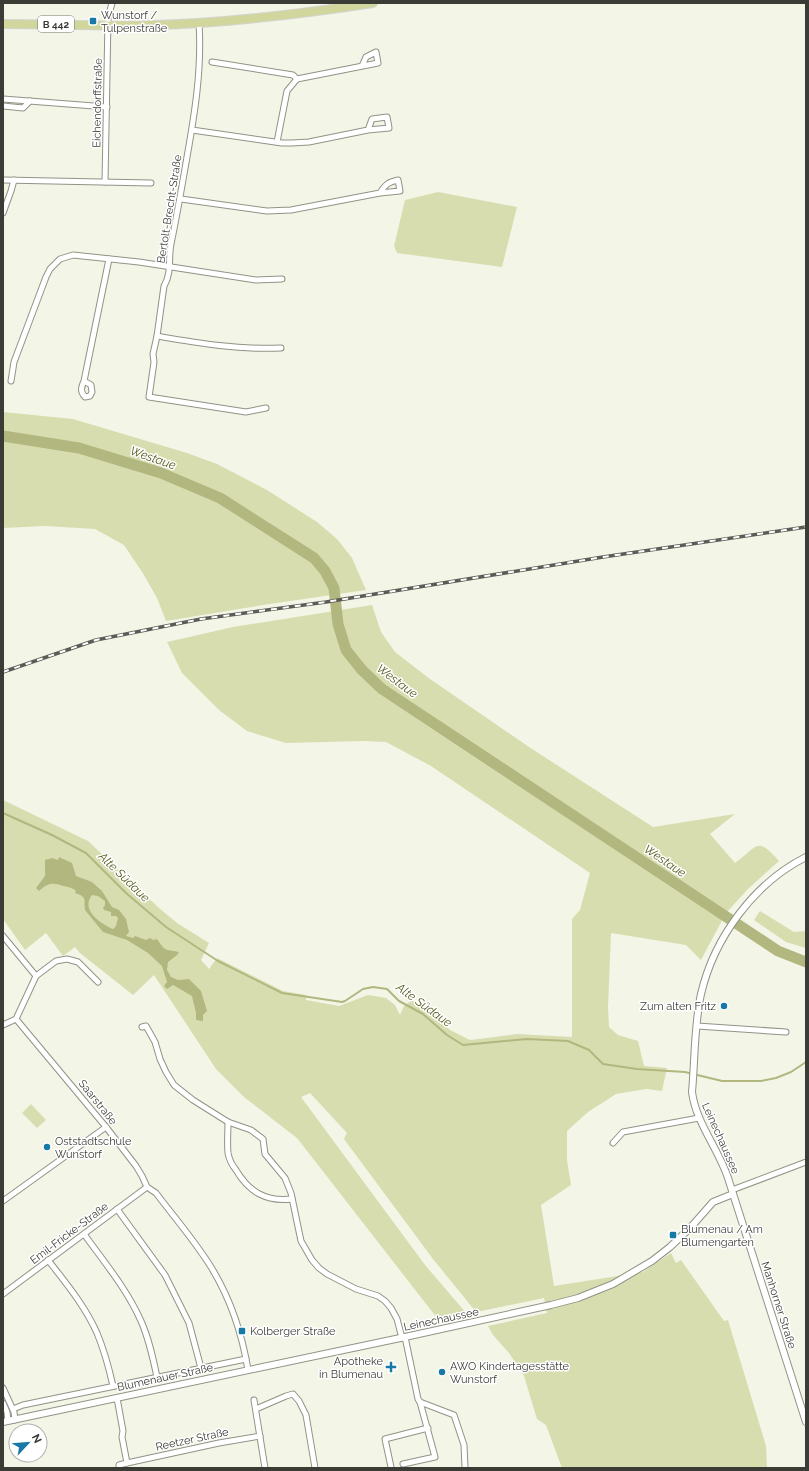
<svg xmlns="http://www.w3.org/2000/svg" width="809" height="1471" font-family="Raleway,sans-serif">
  <style>
    .green { fill: #d8ddb0 }
    .water { fill: #b2b77f; fill-rule: evenodd }
    .lines { fill: none; stroke-linecap: round; stroke-linejoin: round }
    .stream { stroke: #b2b77f; stroke-width: 2 }
    .river { stroke: #b2b77f; stroke-width: 11 }
    .minor-casing { stroke: #919386; stroke-width: 7 }
    .tertiary-casing { stroke: #919386; stroke-width: 8 }
    .primary-casing { stroke: #d4d4d3; stroke-width: 10 }
    .minor { stroke: #fff; stroke-width: 5 }
    .tertiary { stroke: #fff; stroke-width: 6 }
    .primary { stroke: #d1d69c; stroke-width: 8 }
    .rail-casing { stroke: #5c5c56; stroke-width: 3.5 }
    .rail { stroke: #fff; stroke-width: 2; stroke-dasharray: 6; stroke-linecap: butt }
    .poi-dot { fill: #1979a6; stroke: #fff; stroke-width: 1.5 }
    .labels { text-anchor: middle; stroke-width: 3; stroke-linejoin: round; paint-order: stroke }
    .shield { fill: #fff; stroke: #767673; stroke-width: 1 }
    .shield-label { font-size: 10px; font-weight: bold; fill: #3c3c37 }
    .poi-label { font-size: 11px; fill: #3c3c37; stroke: #fff; text-anchor: start }
    .street-label { font-size: 11px; fill: #3c3c37; stroke: #fff }
    .water-label { font-size: 12px; font-style: italic; fill: #55591a; stroke: #fff }
  </style>
  <rect width="100%" height="100%" fill="#f3f5e7"/>
  <g class="green">
    <polygon points="438,192 517,207 502,267 397,253 394,246 405,200"/>
    <polygon points="3,412 73,419 187,453 217,464 267,490 317,522 337,539 352,558 366,590 263,605 166,621 157,598 144,575 124,545 95,529 45,526 3,528"/>
    <path d="M372 605 381 632 395 652 430 679 529 747 653 827 735 814 710 834 735 863C758 847 756 835 779 861L748 889 726 913 701 960 686 945 611 933 608 1007 609 1027 618 1035 638 1041 644 1066 667 1068 662 1091 646 1089 616 1094 588 1112 567 1131V1160L571 1185 541 1205 554 1286 643 1272 671 1253 676 1263 681 1260 724 1321 728 1320 766 1446 767 1468H562L546 1425 537 1419 524 1376 509 1353 493 1335 488 1326 547 1313 544 1298 476 1312 433 1259 344 1139 347 1133 310 1093 301 1097 425 1265 467 1314 437 1318 297 1138 244 1097 216 1069 154 975 133 995 80 953 75 947 63 956 46 933 25 950 3 919V800L88 841 159 908 177 923 209 943 201 960 209 969 217 958 283 991 306 995V1000L339 1006 368 995 386 998 395 1005 400 1015 404 1006 412 1000 429 1009 450 1030 470 1040 517 1034 572 1037V919L580 910 590 873 431 766 386 742 363 741 286 743 247 731 219 710 182 673 167 642 233 627Z"/>
    <polygon points="760,911 794,932 806,931 806,948 786,942 754,920"/>
    <polygon points="31,1104 46,1120 37,1128 22,1113"/>
  </g>
  <path class="water" d="M59 857 72 863 76 876 92 882 102 891 112 907 119 910 126 919 129 932 126 936 133 938 135 936 146 940 150 938 153 940 157 939C166 952 164 949 179 952L177 955 168 962 167 970 171 977 178 980 189 979 201 991 207 1011 203 1015V1021L196 1020V1013L192 996 173 985 167 989 164 986 167 982 162 966 148 953 127 940 103 932 85 910C84 899 87 897 75 893L76 891C72 887 68 887 63 886 52 882 48 883 39 891L36 888 45 876V860L52 858 58 860ZM92 895 98 896 105 901V905L103 908 104 910 111 912V916H116L118 918 116 926 113 929C101 924 80 910 92 895Z"/>
  <g class="lines">
    <polyline class="stream" points="3,813 52,835 86,853 126,893 166,927 218,961 282,993 342,1002 345,1001 363,989 373,987 387,989 399,1001 423,1014 447,1035 463,1045 527,1039 568,1041 589,1050 603,1064 637,1069 685,1072 722,1081 761,1081 776,1078 791,1072 806,1062"/>
    <polyline class="river" points="3,436 79,448 161,473 220,498 314,558 325,571 334,588 338,624 346,650 362,670 382,689 778,951 806,962"/>
    <g class="minor-casing">
      <g id="minor">
        <path d="M199 23C202 68 195 112 187 157 182 186 177 215 171 244 168 259 172 273 164 286L157 336 153 354 154 362 149 397 246 412 266 408"/>
        <polyline points="212,62 293,75 297,79"/>
        <polyline points="3,99 107,107"/>
        <polyline points="3,106 23,108 30,101"/>
        <polyline points="192,130 282,143 292,143 309,142 368,130 389,128 387,117 372,119 368,130"/>
        <polyline points="277,142 287,91 297,79 378,63 376,52 366,57 362,66"/>
        <polyline points="3,180 151,183"/>
        <polyline points="105,182 108,18 112,3"/>
        <path d="M181 199 267 211 291 210 380 193 400 191 398 180C388 182 385 185 380 193"/>
        <polyline points="3,213 11,191 14,180"/>
        <path d="M157 336C198 343 238 350 281 348"/>
        <polyline points="11,381 14,362 46,277 50,269 60,259 73,255 139,262 256,280 282,279"/>
        <path d="M84 381 91 385 92 392 90 396 85 397C80 391 81 388 84 381L109 259"/>
        <polyline points="3,936 36,976"/>
        <path d="M16 1019 106 1127 136 1166 142 1176 147 1187 156 1193C174 1217 195 1241 211 1267 230 1298 242 1333 248 1370"/>
        <polyline points="16,1019 36,976 56,961 67,959 78,962 98,982"/>
        <polyline points="3,1025 16,1019"/>
        <polyline points="697,1026 786,1032"/>
        <polyline points="142,1027 146,1026 155,1042 160,1059 166,1072 174,1085 193,1100 228,1122 251,1130 263,1139 265,1154 285,1178 291,1193 301,1241 312,1260 319,1268 327,1274 356,1289 378,1296 385,1301 391,1308 397,1319 402,1338"/>
        <path d="M228 1122C228 1132 227 1144 228 1153 229 1159 232 1165 236 1170 249 1192 266 1202 292 1199"/>
        <polyline points="613,1143 623,1132 699,1118"/>
        <polyline points="732,1190 806,1162"/>
        <polyline points="3,1201 106,1127"/>
        <polyline points="117,1209 165,1275 189,1323 201,1368"/>
        <path d="M84 1234C104 1262 127 1289 141 1321 149 1339 153 1358 157 1377"/>
        <path d="M48 1260C66 1283 85 1306 97 1333 104 1350 109 1368 113 1386"/>
        <polyline points="3,1294 147,1187"/>
        <polyline points="405,1337 418,1399 420,1402 454,1415 464,1445 465,1468"/>
        <polyline points="3,1388 14,1412 15,1420"/>
        <polyline points="117,1398 123,1431 122,1437 127,1463 119,1465 119,1468"/>
        <polyline points="254,1400 265,1468"/>
        <polyline points="3,1403 7,1412 8,1421"/>
        <polyline points="13,1409 23,1405 246,1359"/>
        <polyline points="256,1409 286,1396 293,1394 299,1401 306,1415 315,1468"/>
        <polyline points="127,1463 219,1443 260,1436"/>
        <polyline points="403,1464 435,1457 420,1402"/>
        <polyline points="391,1467 385,1439 428,1428"/>
      </g>
    </g>
    <g class="tertiary-casing">
      <g id="tertiary">
        <path d="M806 857C754 883 714 938 701 994 694 1026 695 1060 692 1092 696 1123 718 1148 728 1178L806 1422"/>
        <polyline points="3,1422 405,1337 551,1305 578,1298 613,1284 652,1261 670,1247 691,1227 713,1202 733,1194"/>
      </g>
    </g>
    <g class="primary-casing">
      <path id="primary" d="M3 24C54 24 105 27 155 25 228 23 301 14 373 3"/>
    </g>
    <use href="#minor" class="minor"/>
    <use href="#tertiary" class="tertiary"/>
    <use href="#primary" class="primary"/>
    <g class="rail-casing">
      <polyline id="rail" points="3,672 96,640 201,619 326,602 603,557 806,527"/>
    </g>
    <use href="#rail" class="rail"/>
  </g>
  <g class="poi-dot">
    <rect x="89" y="17" width="8" height="8" rx="2"/>
    <circle cx="724" cy="1006" r="4"/>
    <circle cx="47" cy="1147" r="4"/>
    <rect x="669" y="1231" width="8" height="8" rx="2"/>
    <rect x="238" y="1327" width="8" height="8" rx="2"/>
    <path d="M389 1361h4v4h4v4h-4v4h-4v-4h-4v-4h4z"/>
    <circle cx="442" cy="1372" r="4"/>
  </g>
  <g class="labels">
    <rect class="shield" x="38" y="16" width="36" height="16" rx="3"/>
    <g class="shield-label">
      <text x="56" y="28">B 442</text>
    </g>
    <g class="poi-label">
      <text x="101" y="19">Wunstorf /<tspan x="101" dy="13">Tulpenstraße</tspan></text>
      <text x="716" y="1010" text-anchor="end">Zum alten Fritz</text>
      <text x="55" y="1145">Oststadtschule<tspan x="55" dy="13">Wunstorf</tspan></text>
      <text x="681" y="1233">Blumenau / Am<tspan x="681" dy="13">Blumengarten</tspan></text>
      <text x="250" y="1335">Kolberger Straße</text>
      <text x="383" y="1365" text-anchor="end">Apotheke<tspan x="383" dy="13">in Blumenau</tspan></text>
      <text x="450" y="1370">AWO Kindertagesstätte<tspan x="450" dy="13">Wunstorf</tspan></text>
    </g>
    <g class="street-label">
      <text transform="translate(97 103) rotate(-89)" y="4">Eichendorffstraße</text>
      <text transform="translate(169 209) rotate(-81)" y="4">Bertolt-Brecht-Straße</text>
      <text transform="translate(98 1102) rotate(51)" y="4">Saarstraße</text>
      <text transform="translate(721 1138) rotate(66)" y="4">Leinechaussee</text>
      <text transform="translate(69 1233) rotate(-37)" y="4">Emil-Fricke-Straße</text>
      <text transform="translate(779 1305) rotate(72)" y="4">Manhorner Straße</text>
      <text transform="translate(441 1319) rotate(-12)" y="4">Leinechaussee</text>
      <text transform="translate(165 1377) rotate(-12)" y="4">Blumenauer Straße</text>
      <text transform="translate(192 1439) rotate(-12)" y="4">Reetzer Straße</text>
    </g>
    <g class="water-label">
      <text transform="translate(153 458) rotate(19)" y="4">Westaue</text>
      <text transform="translate(397 681) rotate(37)" y="4">Westaue</text>
      <text transform="translate(665 861) rotate(34)" y="4">Westaue</text>
      <text transform="translate(124 877) rotate(44)" y="4">Alte Südaue</text>
      <text transform="translate(424 1005) rotate(36)" y="4">Alte Südaue</text>
    </g>
  </g>
  <rect width="809" height="1471" fill="none" stroke="#3c3c37" stroke-width="8"/>
  <g transform="translate(28 1443) rotate(64)"><circle r="19" fill="#ffffff" stroke="#b1b1af"/>
  <path d="M0-3L7 15L0 10L-7 15Z" fill="#1979a6"/>
  <text y="-6" font-size="11" font-weight="bold" text-anchor="middle" fill="#3c3c37">N</text>
  </g>
</svg>
